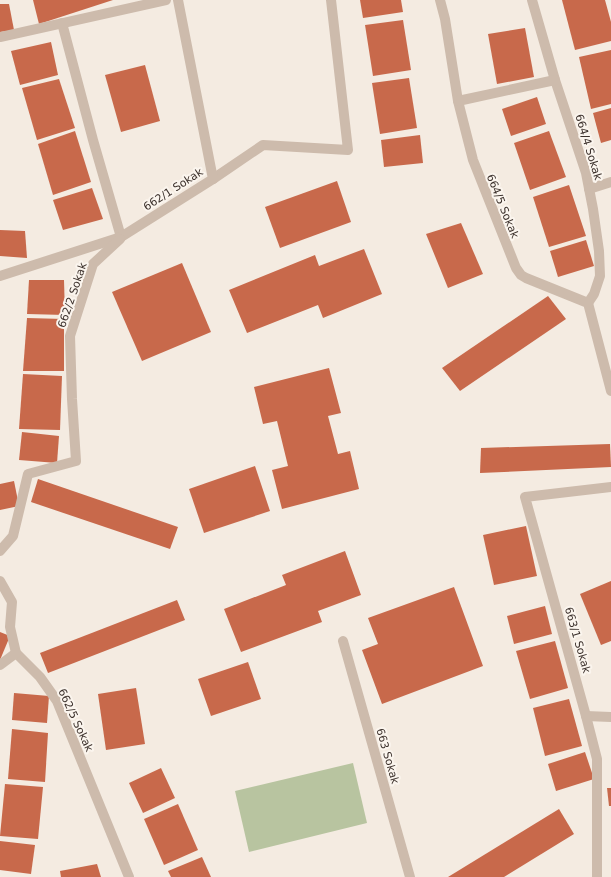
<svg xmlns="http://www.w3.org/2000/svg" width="611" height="877" font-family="'DejaVu Sans',sans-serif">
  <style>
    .green { fill: #b8c4a0 }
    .building { fill: #c8694b }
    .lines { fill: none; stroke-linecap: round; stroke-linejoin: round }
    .minor { stroke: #cdbbac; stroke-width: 10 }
    .labels { text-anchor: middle; stroke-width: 4; stroke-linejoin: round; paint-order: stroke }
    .street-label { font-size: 11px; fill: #3b302b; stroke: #fbf5ee }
  </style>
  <rect width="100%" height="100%" fill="#f4ebe1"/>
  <polygon class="green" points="353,763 367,823 249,852 235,791"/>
  <g class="building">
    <polygon points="33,0 113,0 39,24"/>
    <polygon points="360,0 401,0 403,12 363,18"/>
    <polygon points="562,0 605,0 611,22 611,41 575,50"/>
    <polygon points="0,4 9,4 14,30 0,32"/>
    <polygon points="403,20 411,70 373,76 365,25"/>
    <polygon points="525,28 534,77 497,84 488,34"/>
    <polygon points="51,42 58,75 20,85 11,51"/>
    <polygon points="611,50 611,104 591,109 579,57"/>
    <polygon points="145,65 160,121 121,132 105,75"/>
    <polygon points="409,78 417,128 380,134 372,83"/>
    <polygon points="59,79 75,128 37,140 22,88"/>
    <polygon points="537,97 546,124 511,136 502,109"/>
    <polygon points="611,108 611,140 601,143 593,113"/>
    <polygon points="75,131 91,182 53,195 38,144"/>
    <polygon points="549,131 566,177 530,190 514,143"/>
    <polygon points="420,135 423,163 384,167 381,140"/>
    <polygon points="337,181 351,222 280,248 265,207"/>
    <polygon points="569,185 586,236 549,247 533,197"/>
    <polygon points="92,188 103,219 63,230 53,200"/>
    <polygon points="461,223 483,274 448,288 426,234"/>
    <polygon points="0,230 25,231 27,258 0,256"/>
    <polygon points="586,240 594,266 558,277 550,251"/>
    <polygon points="364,249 382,294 323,318 318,305 247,333 229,290 315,255 319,266"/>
    <polygon points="182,263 211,332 142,361 112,292"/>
    <polygon points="29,280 64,280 65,315 27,314"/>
    <polygon points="548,296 566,319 460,391 442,368"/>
    <polygon points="27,318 64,319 64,371 23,371"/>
    <polygon points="329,368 341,413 328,416 338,454 350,451 359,489 282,509 272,470 288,466 277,421 263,424 254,387"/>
    <polygon points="23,374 62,376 60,430 19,429"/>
    <polygon points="22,432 59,436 57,463 19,460"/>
    <polygon points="610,444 611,467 480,473 481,448"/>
    <polygon points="255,466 270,511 204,533 189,489"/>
    <polygon points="38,479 178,527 170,549 31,502"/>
    <polygon points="14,481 19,506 0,510 0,484"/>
    <polygon points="526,526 537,576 494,585 483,535"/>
    <polygon points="345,551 361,595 318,611 322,622 241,652 224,609 286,585 282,575"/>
    <polygon points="611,581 611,641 601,645 580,594"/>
    <polygon points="454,587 483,666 382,704 362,650 378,644 368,618"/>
    <polygon points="177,600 185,620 48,673 40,653"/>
    <polygon points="545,606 552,634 514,644 507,616"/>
    <polygon points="0,632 10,636 0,660"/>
    <polygon points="555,641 568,688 530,699 516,651"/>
    <polygon points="248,662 261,699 211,716 198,679"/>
    <polygon points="136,688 145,744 106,750 98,694"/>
    <polygon points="14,693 49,696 47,723 12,720"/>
    <polygon points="569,699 582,746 545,756 533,708"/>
    <polygon points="12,729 48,733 45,782 8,779"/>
    <polygon points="585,752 594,779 556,791 548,764"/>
    <polygon points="161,768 175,798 143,813 129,783"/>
    <polygon points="5,784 43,787 38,839 0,836"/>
    <polygon points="607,788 611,788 611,806 609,806"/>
    <polygon points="178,804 198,850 164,865 144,819"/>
    <polygon points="559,809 574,834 504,877 448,877"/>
    <polygon points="0,841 35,845 31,874 0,870"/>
    <polygon points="202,857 211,877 171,877 168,871"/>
    <polygon points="97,864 101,877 61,877 60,871"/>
  </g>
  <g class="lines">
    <g class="minor">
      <polyline points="440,0 445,19 458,101 473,160 516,268 521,275 526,278 588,303 611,391"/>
      <polyline points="532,0 555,80 586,173 593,209 599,251 600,276 594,294 588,303"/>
      <polyline points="62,23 93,140 121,237"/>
      <polyline points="0,37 166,0"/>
      <polyline points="458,101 555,80"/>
      <polyline points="213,179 263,145 348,150 331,0"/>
      <polyline points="589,189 611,182"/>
      <polyline points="0,276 121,237 213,179 178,0"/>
      <polyline points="0,551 13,536 28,474 76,461 72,399 70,336 93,264 120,239"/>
      <polyline points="0,581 12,602 10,627 16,653 40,677 57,701 129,877"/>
      <polyline points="343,641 410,877"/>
      <polyline points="0,665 16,653"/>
      <polyline points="586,716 611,717"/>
      <polyline points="597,877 597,759 586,716 525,497 611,487"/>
    </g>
  </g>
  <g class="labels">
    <g class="street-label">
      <text transform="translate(589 147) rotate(73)" y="4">664/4 Sokak</text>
      <text transform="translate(173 189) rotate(-33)" y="4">662/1 Sokak</text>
      <text transform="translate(503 206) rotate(68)" y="4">664/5 Sokak</text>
      <text transform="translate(72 295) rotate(-71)" y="4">662/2 Sokak</text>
      <text transform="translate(578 640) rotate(74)" y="4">663/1 Sokak</text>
      <text transform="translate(76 720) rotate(65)" y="4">662/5 Sokak</text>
      <text transform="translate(388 756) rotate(74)" y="4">663 Sokak</text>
    </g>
  </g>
</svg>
